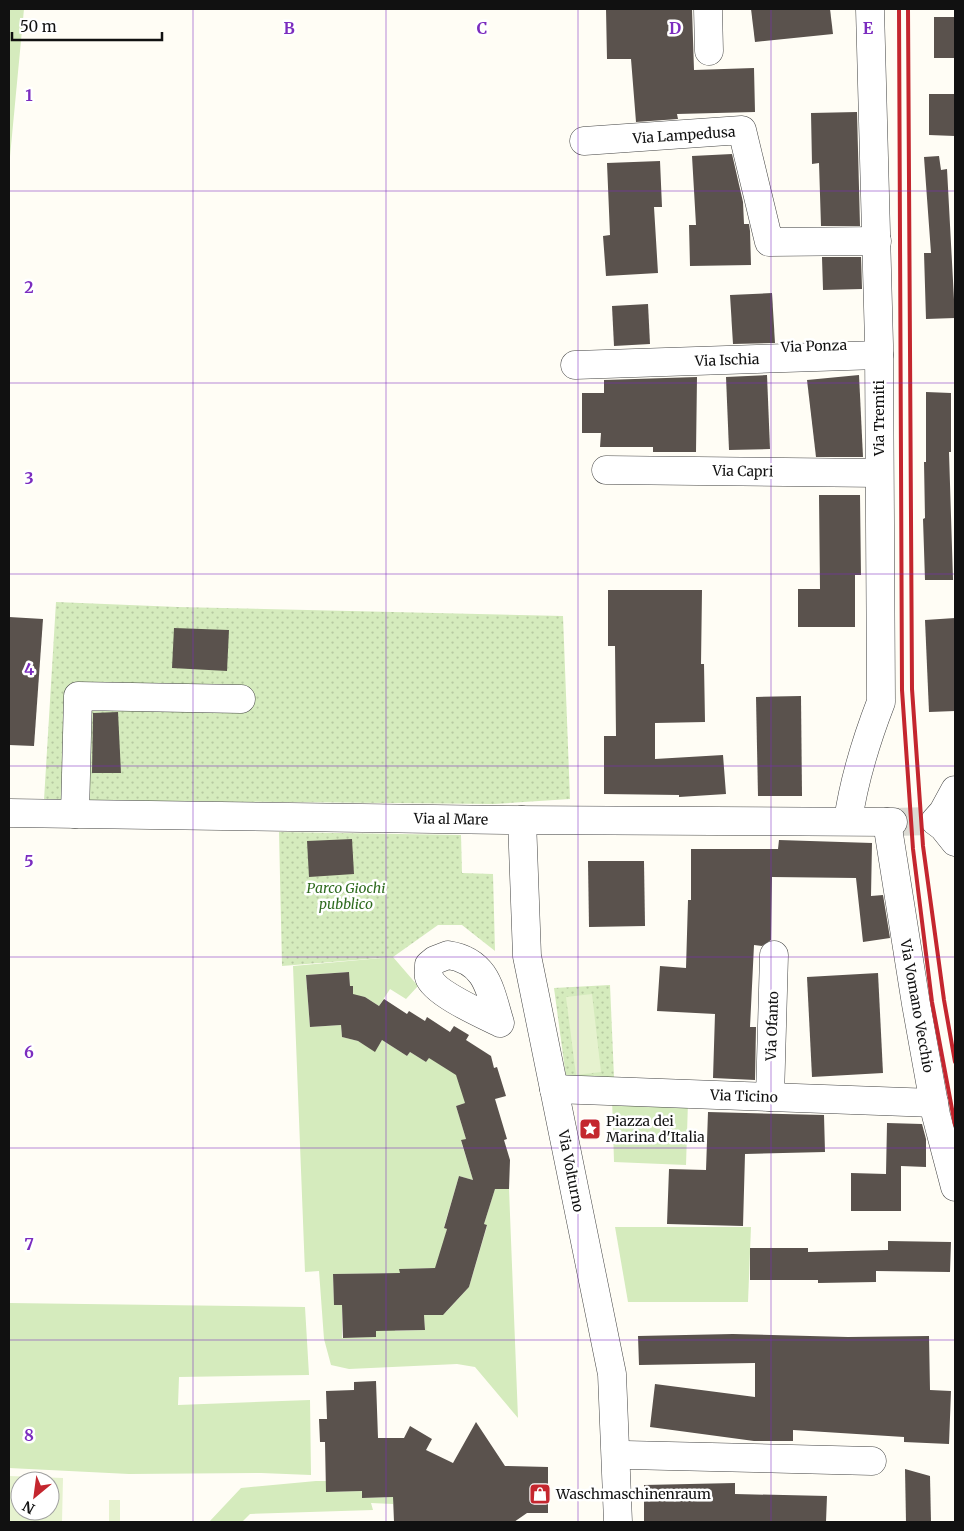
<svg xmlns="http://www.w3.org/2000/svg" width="964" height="1531" font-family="Merriweather,serif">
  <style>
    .grass { fill: #d5ebbd }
    .park { fill: url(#park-dots) }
    .pitch { fill: #e6f2cf; fill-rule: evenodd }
    .building { fill: #5a524d }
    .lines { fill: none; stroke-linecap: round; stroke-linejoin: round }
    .minor-tunnel { stroke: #dbdad3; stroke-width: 28; stroke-dasharray: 28 14; stroke-linecap: butt }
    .minor-casing { stroke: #444; stroke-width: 29 }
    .minor { stroke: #fff; stroke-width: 28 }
    .rail { stroke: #c4262e; stroke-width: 4 }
    .grid { fill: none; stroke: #7b2cbf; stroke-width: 1; stroke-opacity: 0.55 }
    .labels { text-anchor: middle; stroke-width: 5; stroke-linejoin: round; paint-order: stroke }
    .street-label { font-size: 14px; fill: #111; stroke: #fff }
    .park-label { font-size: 14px; font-style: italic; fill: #2f6b1f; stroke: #fff }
    .poi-label { font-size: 14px; fill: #111; stroke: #fff; text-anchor: start }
    .grid-label { font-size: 16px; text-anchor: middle; font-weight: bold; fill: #7b2cbf; stroke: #fff; stroke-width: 5; stroke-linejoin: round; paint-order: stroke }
  </style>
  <defs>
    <pattern id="park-dots" width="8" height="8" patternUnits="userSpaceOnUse" patternTransform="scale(1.25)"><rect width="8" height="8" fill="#d5ebbd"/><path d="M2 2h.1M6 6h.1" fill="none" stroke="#b6c8a1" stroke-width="1.8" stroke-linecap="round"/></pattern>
  </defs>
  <rect width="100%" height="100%" fill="#fffdf5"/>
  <g class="grass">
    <polygon points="9,9 24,9 9,167"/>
    <polygon points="393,957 418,986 406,999 390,989 379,1006 365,997 353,995 353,987 350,986 349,972 306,975 310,1027 341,1025 342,1037 358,1041 375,1051 382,1040 407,1056 410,1052 426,1062 429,1058 462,1047 465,1103 456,1106 466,1139 461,1141 473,1180 459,1176 444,1227 447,1229 439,1268 400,1269 400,1273 333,1274 334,1304 342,1305 342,1338 376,1337 376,1313 394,1313 395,1331 425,1330 424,1315 440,1315 446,1312 469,1287 487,1226 484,1224 495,1189 509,1189 518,1418 475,1367 457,1364 349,1369 331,1365 324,1339 319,1271 305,1272 293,966"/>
    <polygon points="612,1097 688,1102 686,1165 614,1162"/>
    <polygon points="615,1227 751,1227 748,1302 628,1302"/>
    <polygon points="9,1303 305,1307 309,1375 179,1377 178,1405 310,1400 311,1475 261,1473 129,1474 9,1468"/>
    <polygon points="316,1481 326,1481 326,1492 362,1491 362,1498 393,1497 393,1504 371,1503 373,1510 250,1514 242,1522 209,1522 241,1488"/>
  </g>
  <g class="park">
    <polygon points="56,602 178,607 563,616 570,799 494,804 44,800"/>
    <polygon points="279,832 461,835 462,873 493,874 495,951 462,925 438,925 393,957 282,966"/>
    <polygon points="610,985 614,1077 566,1077 554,988"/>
  </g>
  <g class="pitch">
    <polygon points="592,994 601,1072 576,1075 566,997"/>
    <path d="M9 1476 63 1478 62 1522H9ZM20 1481H50V1511H20Z"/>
    <rect x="109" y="1500" width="11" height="22"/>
  </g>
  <g class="building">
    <polygon points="606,9 692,9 694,70 754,68 755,112 677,114 678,119 636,122 631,59 607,59"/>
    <polygon points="751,9 830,9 833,34 755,42"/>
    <rect x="934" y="17" width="21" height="41"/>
    <polygon points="929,94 955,94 955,136 929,135"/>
    <polygon points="857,112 860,226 821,226 819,163 812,164 811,113"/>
    <polygon points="732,154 743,202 744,224 749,224 750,231 751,265 690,266 689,225 696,225 692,156"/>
    <polygon points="939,156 941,170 947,169 955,318 926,319 924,253 931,253 924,157"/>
    <polygon points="660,161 662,207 654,207 658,273 606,276 603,236 610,235 607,163"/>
    <polygon points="822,257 861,257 862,289 823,290"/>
    <polygon points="772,293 775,343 733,344 730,295"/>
    <polygon points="648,304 650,344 614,346 612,306"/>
    <polygon points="767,375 770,449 729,450 726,377"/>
    <polygon points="859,375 863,457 816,457 807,380"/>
    <polygon points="697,377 696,452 653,452 653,447 600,447 601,433 582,433 582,393 604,393 604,380"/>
    <polygon points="926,392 951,393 951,452 949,452 953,580 925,580 923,519 925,518 924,462 926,462"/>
    <polygon points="819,495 860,495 861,575 855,575 855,627 798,627 798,589 820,589"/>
    <polygon points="608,590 702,590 701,664 704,664 705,722 655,723 655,759 723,755 726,794 679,797 679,795 604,794 604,736 616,736 615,646 608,646"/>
    <polygon points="9,617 43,619 34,746 9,745"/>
    <polygon points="955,618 955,711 929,712 925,620"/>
    <polygon points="174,628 229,630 227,671 172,668"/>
    <polygon points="801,696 802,796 758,796 756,697"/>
    <polygon points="118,712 121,773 92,773 93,713"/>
    <polygon points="352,839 354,874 309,877 307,841"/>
    <polygon points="779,840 872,843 871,896 883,895 890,938 863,942 856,878 772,877 771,940 762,946 754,945 750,1027 756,1027 755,1080 713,1078 715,1014 657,1011 660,966 686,968 688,900 691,900 691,849 778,849"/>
    <polygon points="588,861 644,861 645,926 589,927"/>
    <polygon points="349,972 350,986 353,986 353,994 365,997 379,1006 384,999 407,1014 409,1011 425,1021 427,1017 450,1032 454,1026 469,1035 466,1040 491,1056 494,1068 497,1067 506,1096 495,1099 507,1139 504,1140 510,1160 509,1189 495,1189 484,1224 487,1225 469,1287 443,1315 424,1315 425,1330 376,1331 376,1337 343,1338 342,1305 334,1305 333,1274 400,1273 399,1269 435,1268 447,1229 444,1228 459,1176 473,1180 461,1140 466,1139 456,1106 465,1103 456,1075 429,1058 426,1062 410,1052 407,1056 382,1040 375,1052 358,1041 342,1037 341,1025 310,1027 306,975"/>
    <polygon points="878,973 883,1073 812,1077 807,977"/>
    <polygon points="708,1112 824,1115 825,1152 745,1154 743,1226 667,1224 669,1169 706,1170"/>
    <polygon points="887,1123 922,1124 926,1139 926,1167 901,1166 901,1211 851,1211 851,1173 886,1174"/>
    <polygon points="888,1241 951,1242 950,1272 876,1271 876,1282 818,1283 818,1280 750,1280 750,1248 808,1248 808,1252 888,1250"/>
    <polygon points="733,1334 848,1337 929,1336 930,1390 951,1391 949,1444 904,1442 904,1437 793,1430 793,1441 754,1441 650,1427 655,1384 755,1397 755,1363 639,1365 638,1336"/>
    <polygon points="376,1381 378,1438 404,1438 410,1426 432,1439 426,1450 453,1463 476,1422 505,1466 548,1467 548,1513 527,1513 514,1522 394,1522 393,1497 362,1498 362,1491 326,1492 325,1442 320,1442 319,1419 327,1419 326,1391 354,1390 354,1382"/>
    <polygon points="905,1469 930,1476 931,1522 906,1522"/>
    <polygon points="735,1483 735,1494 827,1496 826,1522 644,1522 644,1485"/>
  </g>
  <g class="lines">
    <polyline class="minor-tunnel" points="893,822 935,821"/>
    <g class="minor-casing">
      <g id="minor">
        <polyline points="708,9 709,51"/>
        <polyline points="584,141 742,130 769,242 877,241"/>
        <polyline points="575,365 879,355"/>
        <polyline points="606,470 879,473"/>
        <polyline points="955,790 943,812 935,821 943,827 955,842"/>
        <polyline points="9,813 506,820 893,822"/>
        <polyline points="75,814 78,696 241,699"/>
        <polyline points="522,820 527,956 612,1374 618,1522"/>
        <path d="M848 821C854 779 866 741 881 702L879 344 870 9"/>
        <polyline points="887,822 916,1004 936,1115 955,1187"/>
        <path d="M448 955C487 961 490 990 500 1023 484 1015 434 993 429 977 428 974 429 969 429 965L435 960Z"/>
        <polyline points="554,1089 934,1103"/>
        <polyline points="770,1097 774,955"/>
        <polyline points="626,1455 872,1461"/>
      </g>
    </g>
    <use href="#minor" class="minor"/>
    <g class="rail">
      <polyline points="899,9 902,690 913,849 932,1002 955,1125"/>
      <polyline points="908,9 912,689 923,846 944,1000 955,1062"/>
    </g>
  </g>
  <path class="grid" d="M193 9V1522M386 9V1522M578 9V1522M771 9V1522M9 191H955M9 383H955M9 574H955M9 766H955M9 957H955M9 1148H955M9 1340H955"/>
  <defs>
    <g id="sight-square" transform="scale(1.125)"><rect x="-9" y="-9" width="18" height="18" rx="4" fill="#c4262e" stroke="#fff"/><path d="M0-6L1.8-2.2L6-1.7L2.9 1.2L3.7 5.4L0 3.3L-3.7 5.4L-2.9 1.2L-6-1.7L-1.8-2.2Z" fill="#fff"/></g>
    <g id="shop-square" transform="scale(1.125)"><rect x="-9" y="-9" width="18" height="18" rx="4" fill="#c4262e" stroke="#fff"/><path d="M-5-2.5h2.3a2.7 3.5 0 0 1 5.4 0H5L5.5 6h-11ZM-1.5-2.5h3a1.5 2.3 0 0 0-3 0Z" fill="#fff"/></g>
  </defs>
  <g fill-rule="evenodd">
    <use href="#sight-square" x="590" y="1129"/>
    <use href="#shop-square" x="540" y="1494"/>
  </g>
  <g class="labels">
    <g class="street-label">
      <text transform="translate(684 135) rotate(-4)" y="5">Via Lampedusa</text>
      <text transform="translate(814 346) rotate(-2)" y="5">Via Ponza</text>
      <text transform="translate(727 360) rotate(-2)" y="5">Via Ischia</text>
      <text transform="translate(879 418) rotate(-90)" y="5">Via Tremiti</text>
      <text transform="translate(743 471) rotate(1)" y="5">Via Capri</text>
      <text transform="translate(451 819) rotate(1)" y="5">Via al Mare</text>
      <text transform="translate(917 1006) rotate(80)" y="5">Via Vomano Vecchio</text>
      <text transform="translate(772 1026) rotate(-88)" y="5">Via Ofanto</text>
      <text transform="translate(744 1096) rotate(2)" y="5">Via Ticino</text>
      <text transform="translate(571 1171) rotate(79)" y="5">Via Volturno</text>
    </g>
    <g class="park-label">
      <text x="346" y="893">Parco Giochi<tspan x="346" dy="16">pubblico</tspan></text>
    </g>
    <g class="poi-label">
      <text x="606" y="1126">Piazza dei<tspan x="606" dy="16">Marina d'Italia</tspan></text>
      <text x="556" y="1499">Waschmaschinenraum</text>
    </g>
  </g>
  <g class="grid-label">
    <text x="289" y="34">B</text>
    <text x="482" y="34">C</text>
    <text x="675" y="34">D</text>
    <text x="868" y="34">E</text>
    <text x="29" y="101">1</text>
    <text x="29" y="293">2</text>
    <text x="29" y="484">3</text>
    <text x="29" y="675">4</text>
    <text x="29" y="867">5</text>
    <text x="29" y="1058">6</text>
    <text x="29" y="1250">7</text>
    <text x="29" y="1441">8</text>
  </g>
  <rect width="964" height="1531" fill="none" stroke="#111111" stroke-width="20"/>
  <g transform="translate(35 1496) rotate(209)"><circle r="24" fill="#ffffff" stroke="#a0a0a0"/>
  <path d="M0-4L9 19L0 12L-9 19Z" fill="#c4262e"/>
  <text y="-8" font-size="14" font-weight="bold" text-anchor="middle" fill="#111111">N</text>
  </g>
  <path d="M12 32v8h150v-8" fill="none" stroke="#111111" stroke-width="2.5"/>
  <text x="20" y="32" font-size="15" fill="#111111" stroke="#ffffff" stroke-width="4" paint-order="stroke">50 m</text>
</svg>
